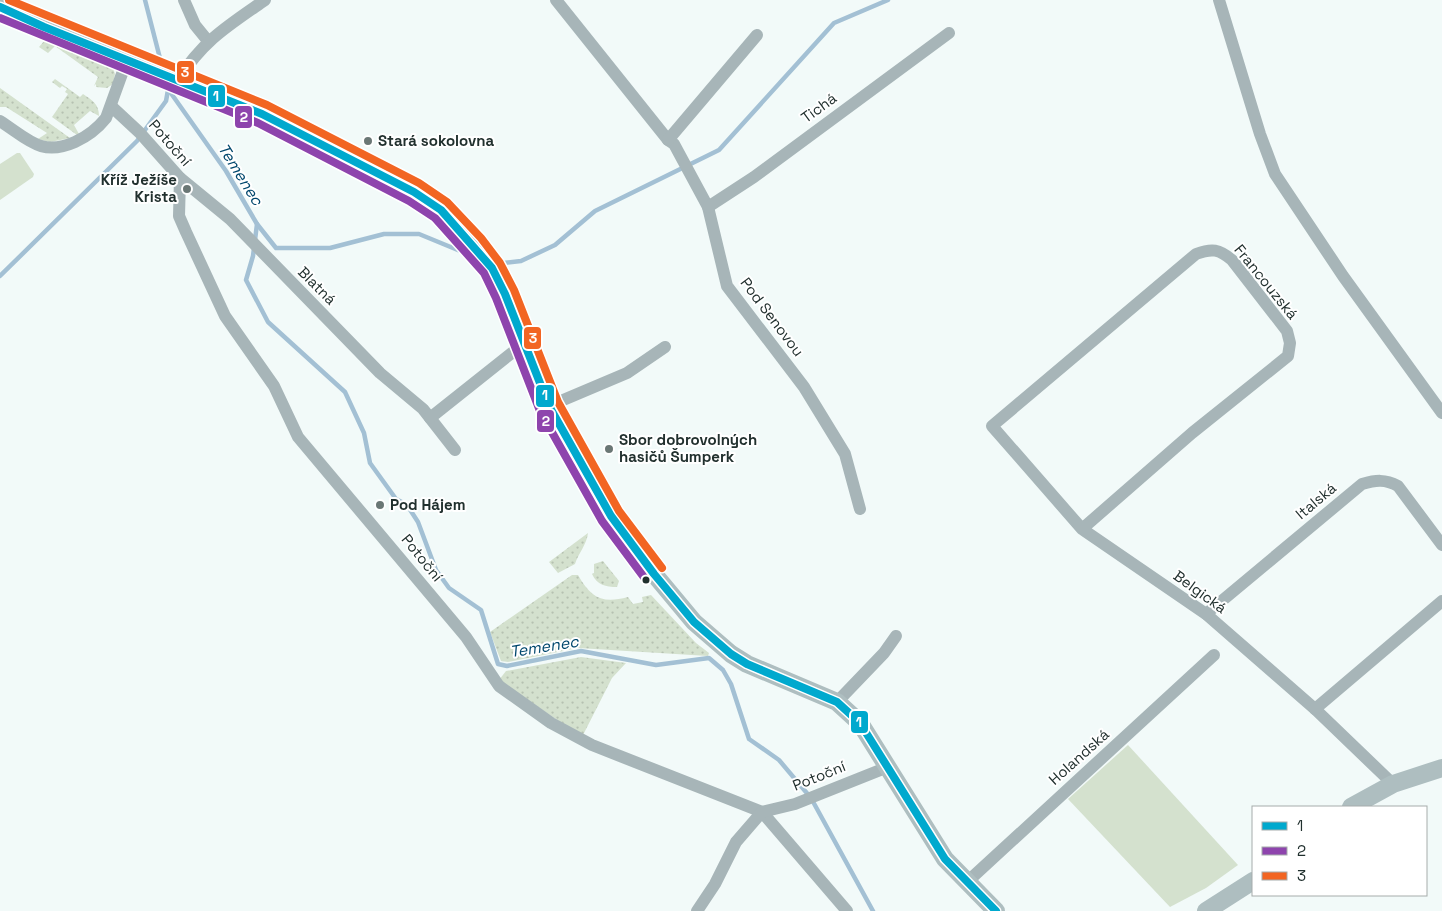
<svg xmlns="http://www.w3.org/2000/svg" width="1442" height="911" font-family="'Space Grotesk',sans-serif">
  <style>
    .grass { fill: url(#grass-dots) }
    .park { fill: #d4e1ce }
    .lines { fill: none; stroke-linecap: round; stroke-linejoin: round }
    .stream { stroke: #a3c0d4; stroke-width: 4.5 }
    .street { stroke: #a7b5b8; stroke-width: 12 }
    .secondary { stroke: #aebec0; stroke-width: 18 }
    .bus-1-casing { stroke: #fff; stroke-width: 11 }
    .bus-2-casing { stroke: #fff; stroke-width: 11 }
    .bus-3-casing { stroke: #fff; stroke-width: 11 }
    .bus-1 { stroke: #00a9ce; stroke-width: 8 }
    .bus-2 { stroke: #8e44ad; stroke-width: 8 }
    .bus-3 { stroke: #f26522; stroke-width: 8 }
    .poi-dot { fill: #6a7775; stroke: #fff; stroke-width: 2 }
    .bus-dot { fill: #21302e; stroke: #fff; stroke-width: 2 }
    .labels { text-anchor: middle; stroke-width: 4; stroke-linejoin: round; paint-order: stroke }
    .street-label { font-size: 15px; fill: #21302e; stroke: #fff }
    .poi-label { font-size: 15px; font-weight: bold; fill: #21302e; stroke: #fff; text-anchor: start }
    .water-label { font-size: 16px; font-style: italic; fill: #00476d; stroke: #fff }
    .line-badge { stroke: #fff; stroke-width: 2 }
    .badge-label { font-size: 14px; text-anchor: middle; font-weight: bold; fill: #fff }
  </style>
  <defs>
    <pattern id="grass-dots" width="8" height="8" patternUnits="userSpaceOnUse" patternTransform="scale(1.25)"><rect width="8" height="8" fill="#d4e1ce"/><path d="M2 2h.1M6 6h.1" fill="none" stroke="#b6c1b1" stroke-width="1.8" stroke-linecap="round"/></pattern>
  </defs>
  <rect width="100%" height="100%" fill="#f2faf9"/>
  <g class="grass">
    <polygon points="45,40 112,66 115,74 113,84 107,88 96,87 96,84 94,86 98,77 55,46 48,53 39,47"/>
    <path d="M55 79 80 97 83 94C92 100 99 104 99 116L90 111 74 125 79 134 77 135 52 117 68 94 65 92 67 89 62 86 60 88 52 82Z"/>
    <polygon points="0,88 70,138 50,142 38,139 47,133 6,107 0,107"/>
    <path d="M588 533C587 544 578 554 575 564L558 573 549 562Z"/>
    <path d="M603 561 619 581 617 587C606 587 597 585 592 574L594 573V564Z"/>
    <path d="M572 575H578C591 598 602 604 628 597L633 604 643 602 642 597 651 595 696 643 709 653 708 656 578 648 508 662 501 661 490 632Z"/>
    <polygon points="581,657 626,663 612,678 582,737 499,680 506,671"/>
  </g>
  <g class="park">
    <polygon points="17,153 20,153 34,174 33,177 0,200 0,164"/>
    <polygon points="1128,745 1238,865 1206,888 1170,907 1068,799"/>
  </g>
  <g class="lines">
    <g class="stream">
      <polyline points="145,0 163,70"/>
      <polyline points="165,80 168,89 226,171 257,224 253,256 246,280 268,322 345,392 364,433 370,463 396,499 407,505 418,522 436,570 449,588 481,610 498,664 507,666 581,651 656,665 709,658 723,670 731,684 749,739 779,760 811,798 873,911"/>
      <polyline points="257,224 276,248 330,248 384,234 419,234 475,257"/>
      <polyline points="494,264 521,261 555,245 595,211 719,150 834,23 888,0"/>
      <polyline points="0,276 137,141 166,101 168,90"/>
    </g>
    <g class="street">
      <polyline points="184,0 195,25 208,41"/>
      <polyline points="556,0 668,140 674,144 708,207 727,286 804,387 845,454 860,509"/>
      <polyline points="1219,0 1260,134 1275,174 1343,276 1442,413"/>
      <path d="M177 81C204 40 226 27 265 0"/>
      <polyline points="112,107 140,133 180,178 179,216 186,232 225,316 274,386 298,437 466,637 499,686 551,723 592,745 762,812 847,911"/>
      <path d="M0 121C28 139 41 157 75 142 86 137 98 128 106 118L127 60"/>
      <polyline points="668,140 757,35"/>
      <polyline points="180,178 230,219 380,373 423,409 455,450"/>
      <polyline points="708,207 754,177 949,33"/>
      <polyline points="549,406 627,373 665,347"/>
      <polyline points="430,418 523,344"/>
      <path d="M1082 529 1192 433 1288 356 1290 343 1287 331 1232 260C1219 249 1212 248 1196 254L992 426 1082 529 1206 614 1315 709 1393 784"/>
      <path d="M1206 614 1362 484C1376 480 1385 479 1398 486L1442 545"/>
      <polyline points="837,702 884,653 896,636"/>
      <polyline points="1315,709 1442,601"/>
      <polyline points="966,883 1214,655"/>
      <polyline points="697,911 715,884 736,842 762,812 795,804 888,767"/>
    </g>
    <g class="secondary">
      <polyline points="0,7 44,27 262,114 414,192 441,210 474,245 492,268 505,294 549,406 611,516 654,574 694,622 731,654 747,664 837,702 860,723 945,859 996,911"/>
      <polyline points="1351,807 1393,784 1442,768"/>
      <polyline points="1206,911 1253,881"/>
    </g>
    <g class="bus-1-casing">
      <polyline id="bus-1" points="0,7 44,27 262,114 414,192 441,210 492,268 505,294 549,406 611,516 654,574 694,622 731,654 747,664 837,702 860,723 945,859 996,911"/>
    </g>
    <g class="bus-2-casing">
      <polyline id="bus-2" points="0,18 258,123 409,201 435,218 484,273 496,298 540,411 602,521 646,580"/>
    </g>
    <g class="bus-3-casing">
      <polyline id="bus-3" points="9,0 267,105 419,183 447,202 481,238 500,263 514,290 558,402 619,511 662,568"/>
    </g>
    <use href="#bus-1" class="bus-1"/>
    <use href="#bus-2" class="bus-2"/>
    <use href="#bus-3" class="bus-3"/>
  </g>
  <g class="poi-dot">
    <circle cx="368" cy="141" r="5"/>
    <circle cx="187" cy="189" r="5"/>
    <circle cx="609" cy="449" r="5"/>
    <circle cx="380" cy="505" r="5"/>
  </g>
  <circle class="bus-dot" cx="646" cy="580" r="4.5"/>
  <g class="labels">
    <g class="street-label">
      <text transform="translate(819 108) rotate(-36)" y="5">Tichá</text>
      <text transform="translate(170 143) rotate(49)" y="5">Potoční</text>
      <text transform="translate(1266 282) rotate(51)" y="5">Francouzská</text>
      <text transform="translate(317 286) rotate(45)" y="5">Blatná</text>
      <text transform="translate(772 317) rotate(53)" y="5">Pod Senovou</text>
      <text transform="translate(1316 501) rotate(-40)" y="5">Italská</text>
      <text transform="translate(422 558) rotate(51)" y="5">Potoční</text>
      <text transform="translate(1200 592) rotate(36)" y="5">Belgická</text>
      <text transform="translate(1079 757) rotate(-42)" y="5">Holandská</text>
      <text transform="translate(819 776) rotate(-22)" y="5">Potoční</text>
    </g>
    <g class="poi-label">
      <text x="378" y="146">Stará sokolovna</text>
      <text x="177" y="185" text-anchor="end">Kříž Ježíše<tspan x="177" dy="17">Krista</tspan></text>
      <text x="619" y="445">Sbor dobrovolných<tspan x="619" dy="17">hasičů Šumperk</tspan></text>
      <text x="390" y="510">Pod Hájem</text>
    </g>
    <g class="water-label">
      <text transform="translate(241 174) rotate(58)" y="6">Temenec</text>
      <text transform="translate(544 646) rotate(-9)" y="6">Temenec</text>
    </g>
  </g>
  <g class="line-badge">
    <rect x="176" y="60" width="19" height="24" rx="5" fill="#f26522"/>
    <rect x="207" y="84" width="19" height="24" rx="5" fill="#00a9ce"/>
    <rect x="234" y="105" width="19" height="24" rx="5" fill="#8e44ad"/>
    <rect x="523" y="326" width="19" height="24" rx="5" fill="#f26522"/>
    <rect x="535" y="384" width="20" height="24" rx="5" fill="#00a9ce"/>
    <rect x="536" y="409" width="19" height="24" rx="5" fill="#8e44ad"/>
    <rect x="850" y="710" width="19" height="24" rx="5" fill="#00a9ce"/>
  </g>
  <g class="badge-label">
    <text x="185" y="77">3</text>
    <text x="216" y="101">1</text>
    <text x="244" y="122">2</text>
    <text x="533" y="343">3</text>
    <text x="545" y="400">1</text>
    <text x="546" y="426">2</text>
    <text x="859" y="727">1</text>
  </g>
  <rect x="1252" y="806" width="175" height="90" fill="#ffffff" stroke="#a6acab"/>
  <rect x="1262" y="822" width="25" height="8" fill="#00a9ce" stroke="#a6acab"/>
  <text x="1297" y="831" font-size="15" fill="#21302e">1</text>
  <rect x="1262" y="847" width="25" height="8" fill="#8e44ad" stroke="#a6acab"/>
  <text x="1297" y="856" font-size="15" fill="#21302e">2</text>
  <rect x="1262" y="872" width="25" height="8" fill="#f26522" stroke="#a6acab"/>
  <text x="1297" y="881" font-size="15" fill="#21302e">3</text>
</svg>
